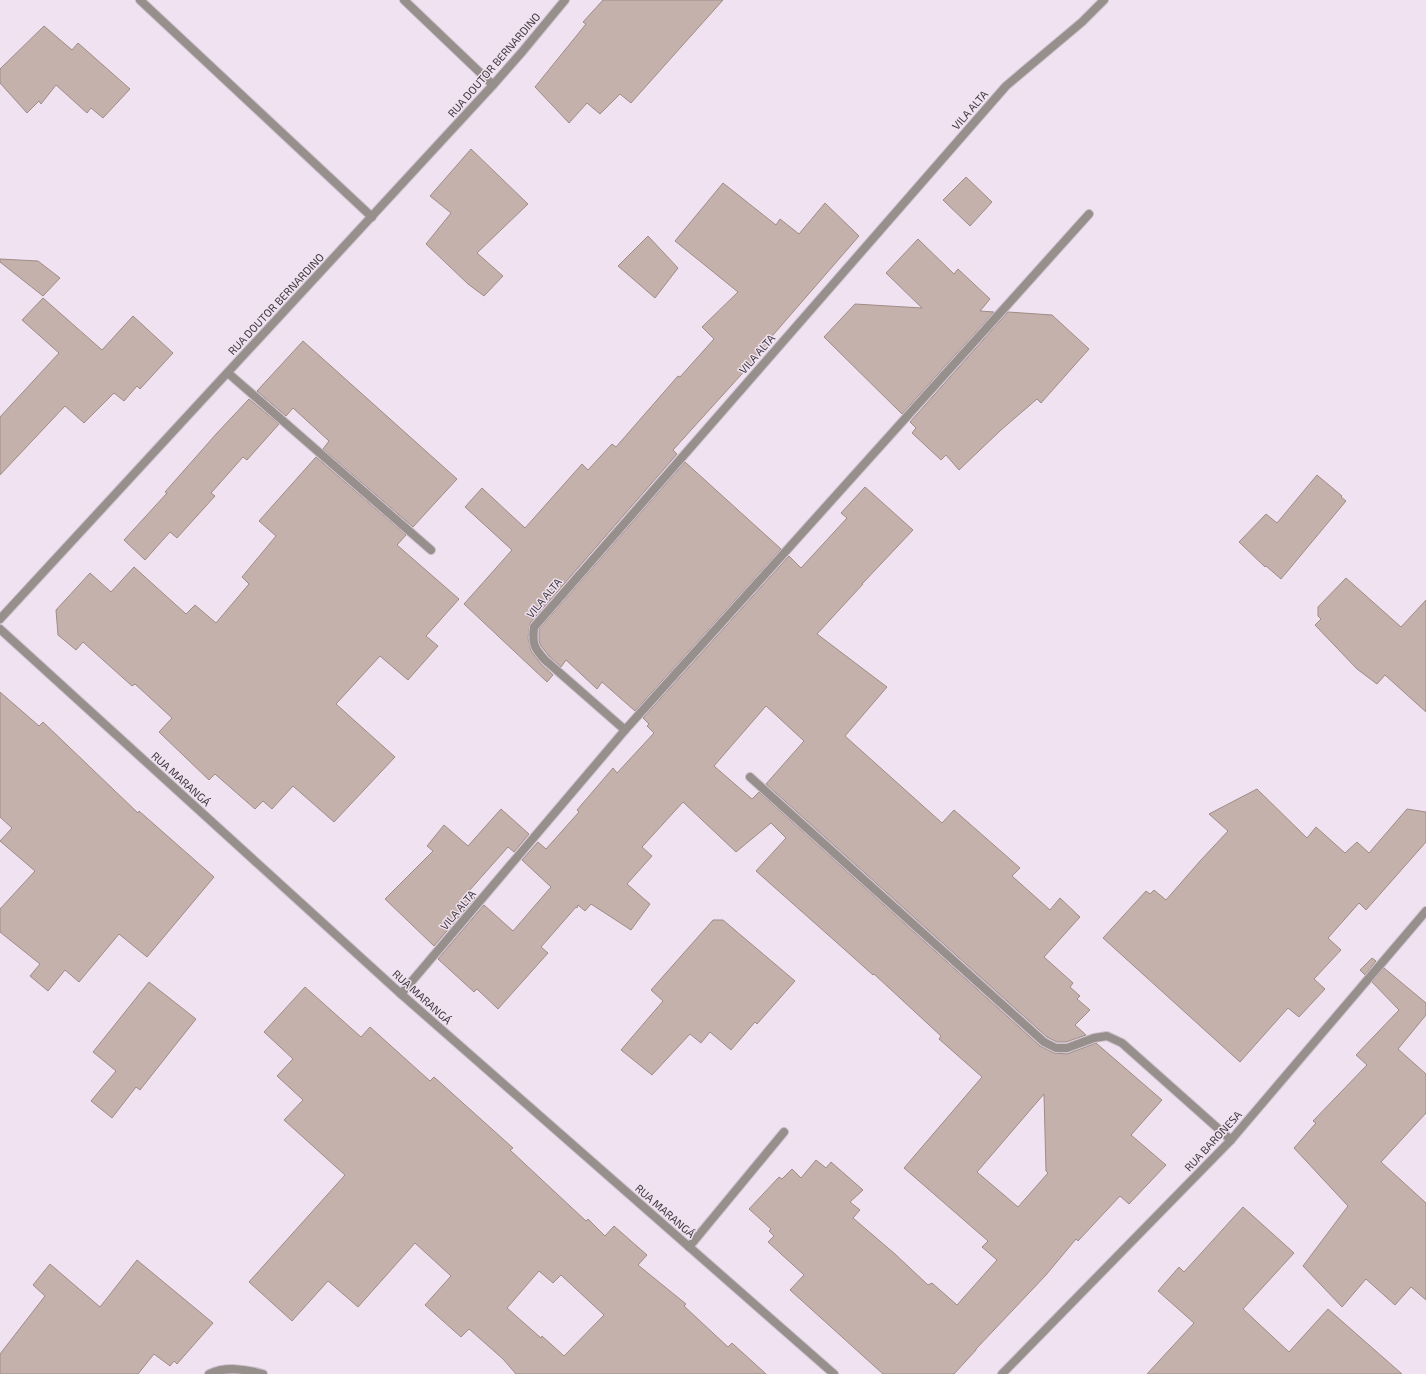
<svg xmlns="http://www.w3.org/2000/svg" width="1426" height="1374" font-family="'Exo 2',sans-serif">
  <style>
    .building { fill: #c5b1ac; stroke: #9f8c87; fill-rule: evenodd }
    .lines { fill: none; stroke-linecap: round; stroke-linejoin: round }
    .service-casing { stroke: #cdc0cd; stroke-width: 10 }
    .minor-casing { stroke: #cdc0cd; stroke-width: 10 }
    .service { stroke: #968f8b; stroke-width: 8 }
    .minor { stroke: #968f8b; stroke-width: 8 }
    .labels { text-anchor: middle; stroke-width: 3; stroke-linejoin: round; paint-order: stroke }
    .street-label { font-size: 11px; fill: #3f393f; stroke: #f0e2f0 }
  </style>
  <rect width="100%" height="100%" fill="#f0e2f0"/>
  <g class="building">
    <polygon points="603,0 723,0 631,103 620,94 600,114 587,103 569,123 535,87 586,24 583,22"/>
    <polygon points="44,26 72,50 78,43 130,89 103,118 91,108 87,113 56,85 41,104 39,101 27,113 0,83 0,69"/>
    <polygon points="471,149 528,204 477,253 503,276 484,296 468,284 426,244 451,213 430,196"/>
    <polygon points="966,177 992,202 970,226 943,200"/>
    <polygon points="723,183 776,225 780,219 799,234 825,203 859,236 767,342 769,344 673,450 677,454 530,623 528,638 531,651 541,664 553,675 547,682 464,604 512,550 465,507 482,488 525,528 582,464 588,470 612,444 616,447 678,376 680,377 714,339 702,327 738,292 675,241"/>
    <polygon points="648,236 678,268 655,298 618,266"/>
    <polygon points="918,239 954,274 958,269 990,299 980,311 994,312 902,414 824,337 855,304 922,308 886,273"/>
    <polygon points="0,259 38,261 60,278 43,296 0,262"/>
    <polygon points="43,298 102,350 133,316 173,353 140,389 137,386 124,401 114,393 84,423 65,406 0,475 0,417 59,353 22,320"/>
    <polygon points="1008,312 1052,315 1089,349 1041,403 1037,399 1001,430 959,470 946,455 941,460 912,433 916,428 910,422"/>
    <polygon points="303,341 457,479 413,527 323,449 329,441 293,408 286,416 257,391"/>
    <polygon points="249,399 279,424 247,460 243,457 211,493 215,496 177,538 170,532 145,560 124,540 167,493 165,492 217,433"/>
    <polygon points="316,457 406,535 397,545 459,599 426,636 438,646 408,680 380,656 336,704 395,757 334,822 293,786 272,809 263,801 255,809 215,774 209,780 159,732 172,718 135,684 132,686 83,642 76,650 58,635 56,610 90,573 111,592 134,567 186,614 195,605 216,623 249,584 242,577 276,536 259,521"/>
    <polygon points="685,462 781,549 635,711 602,682 597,689 566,660 561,667 549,656 541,646 539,641 539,629"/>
    <polygon points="1317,475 1342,496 1341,497 1346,501 1281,579 1266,566 1265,567 1239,542 1266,514 1277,523"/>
    <path d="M865 487 913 530 862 584H863L817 634 887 687 845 736 942 823 954 810 1020 868 1012 876 1050 910 1060 898 1080 917 1044 957 1073 983 1070 987 1080 996 1077 999 1090 1010 1075 1025 1086 1035 1066 1042H1057L1047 1037 766 784 804 741 766 706 714 766 752 799 759 792 1040 1046 1054 1053 1067 1054 1096 1043 1162 1100 1131 1135 1166 1165 1129 1204 1120 1196 1078 1241 1076 1239 1046 1275 976 1349V1350L954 1374H883L790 1290 804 1275 768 1242 774 1236 769 1231 771 1229 749 1209 779 1177 782 1179 792 1169 801 1178 816 1160 826 1168 831 1162 863 1190 850 1202 860 1210 853 1218 895 1254 928 1285 932 1283 957 1305 997 1260 982 1247 988 1241 904 1168 982 1077 939 1039 941 1036 874 974 873 975 853 957 756 871 786 838 771 823 736 852 683 802 642 847 652 856 627 884 650 904 631 930 591 904 585 911 578 905 577 908 576 907 541 947 548 953 498 1009 477 989 474 992 438 959 484 905 513 931 551 887 522 860 538 842 546 849 579 812 577 810 613 768 617 773 654 733 647 726 649 724 643 718 789 556 801 568 847 518 841 513ZM1044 1094 1046 1171 1048 1173 1018 1207 977 1172Z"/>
    <polygon points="1346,578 1401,627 1426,600 1426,712 1385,675 1377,684 1357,669 1315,625 1321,619 1318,616 1318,607"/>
    <polygon points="0,692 39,726 43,722 138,813 139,811 214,877 147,957 119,934 79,982 65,970 48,991 30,976 40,964 0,932 0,909 35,871 0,841 12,828 0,817"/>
    <polygon points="1257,789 1307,838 1316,827 1345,853 1357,842 1369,853 1407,809 1426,812 1426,842 1366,910 1359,903 1328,938 1341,950 1314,979 1325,989 1299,1017 1288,1008 1240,1062 1103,938 1146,891 1150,894 1154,890 1166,900 1200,861 1228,831 1209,814"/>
    <polygon points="501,809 529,834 514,852 508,847 468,892 475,898 434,946 385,899 433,851 427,846 444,825 468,846"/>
    <polygon points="713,920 723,920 795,981 757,1024 755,1022 731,1050 710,1032 701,1043 690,1034 652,1075 621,1050 663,1001 651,990"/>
    <polygon points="1372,958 1376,961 1365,975 1360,970"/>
    <polygon points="1384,968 1426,1003 1426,1015 1398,1049 1426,1074 1426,1113 1381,1162 1426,1203 1426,1300 1411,1287 1395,1305 1366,1279 1342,1307 1303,1266 1348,1206 1294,1148 1316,1123 1313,1121 1367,1065 1356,1055 1399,1010 1372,982"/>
    <polygon points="149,982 196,1019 140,1090 136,1087 112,1118 91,1101 116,1071 93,1052"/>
    <path d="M305 987 361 1037 370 1027 430 1081 434 1077 513 1148 510 1150 586 1221 588 1219 605 1236 614 1226 647 1255 638 1265 686 1304 684 1306 728 1347 732 1343 766 1374H516L503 1359 469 1329 461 1337 425 1305 451 1276 415 1243 358 1307 328 1281 292 1321 249 1282 345 1175 284 1120 303 1100 277 1076 293 1059 264 1032ZM539 1271 553 1283 561 1275 604 1315 564 1356 542 1336 541 1338 507 1308Z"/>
    <polygon points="1243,1207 1294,1253 1243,1309 1289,1352 1328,1309 1402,1374 1147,1374 1194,1323 1158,1291 1179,1267 1184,1272"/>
    <polygon points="137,1260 213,1323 177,1364 174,1361 170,1366 154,1354 138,1374 0,1374 0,1354 45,1296 33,1285 50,1264 100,1307"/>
  </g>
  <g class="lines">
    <g class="service-casing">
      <g id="service">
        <polyline points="228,373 431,550"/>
        <polyline points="689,1247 784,1132"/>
      </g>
    </g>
    <g class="minor-casing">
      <g id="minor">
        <polyline points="140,0 372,217"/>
        <polyline points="404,0 493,85"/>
        <polyline points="0,619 493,85 522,52 565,0"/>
        <polyline points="0,629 401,994 834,1374"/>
        <path d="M625 730 545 660C534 648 532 644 534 627L1006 86 1082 22 1104 0"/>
        <polyline points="750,777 1044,1042 1056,1048 1067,1048 1094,1038 1107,1036 1122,1043 1231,1140"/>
        <polyline points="401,994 625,730 1089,214"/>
        <path d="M209 1374C226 1366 245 1369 263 1374"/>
        <polyline points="1002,1374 1231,1140 1426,911"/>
      </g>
    </g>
    <use href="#service" class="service"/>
    <use href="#minor" class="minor"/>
  </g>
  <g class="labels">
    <g class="street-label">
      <text transform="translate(494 65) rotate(-49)" y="4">RUA DOUTOR BERNARDINO</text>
      <text transform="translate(970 110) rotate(-49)" y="4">VILA ALTA</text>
      <text transform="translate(276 304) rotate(-47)" y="4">RUA DOUTOR BERNARDINO</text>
      <text transform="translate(757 354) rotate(-49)" y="4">VILA ALTA</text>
      <text transform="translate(544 598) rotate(-50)" y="4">VILA ALTA</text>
      <text transform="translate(181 779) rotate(42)" y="4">RUA MARANGÁ</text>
      <text transform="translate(458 910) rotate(-50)" y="4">VILA ALTA</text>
      <text transform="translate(422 997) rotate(42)" y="4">RUA MARANGÁ</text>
      <text transform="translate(1213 1141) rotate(-47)" y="4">RUA BARONESA</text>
      <text transform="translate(665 1211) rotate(41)" y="4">RUA MARANGÁ</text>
    </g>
  </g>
</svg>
